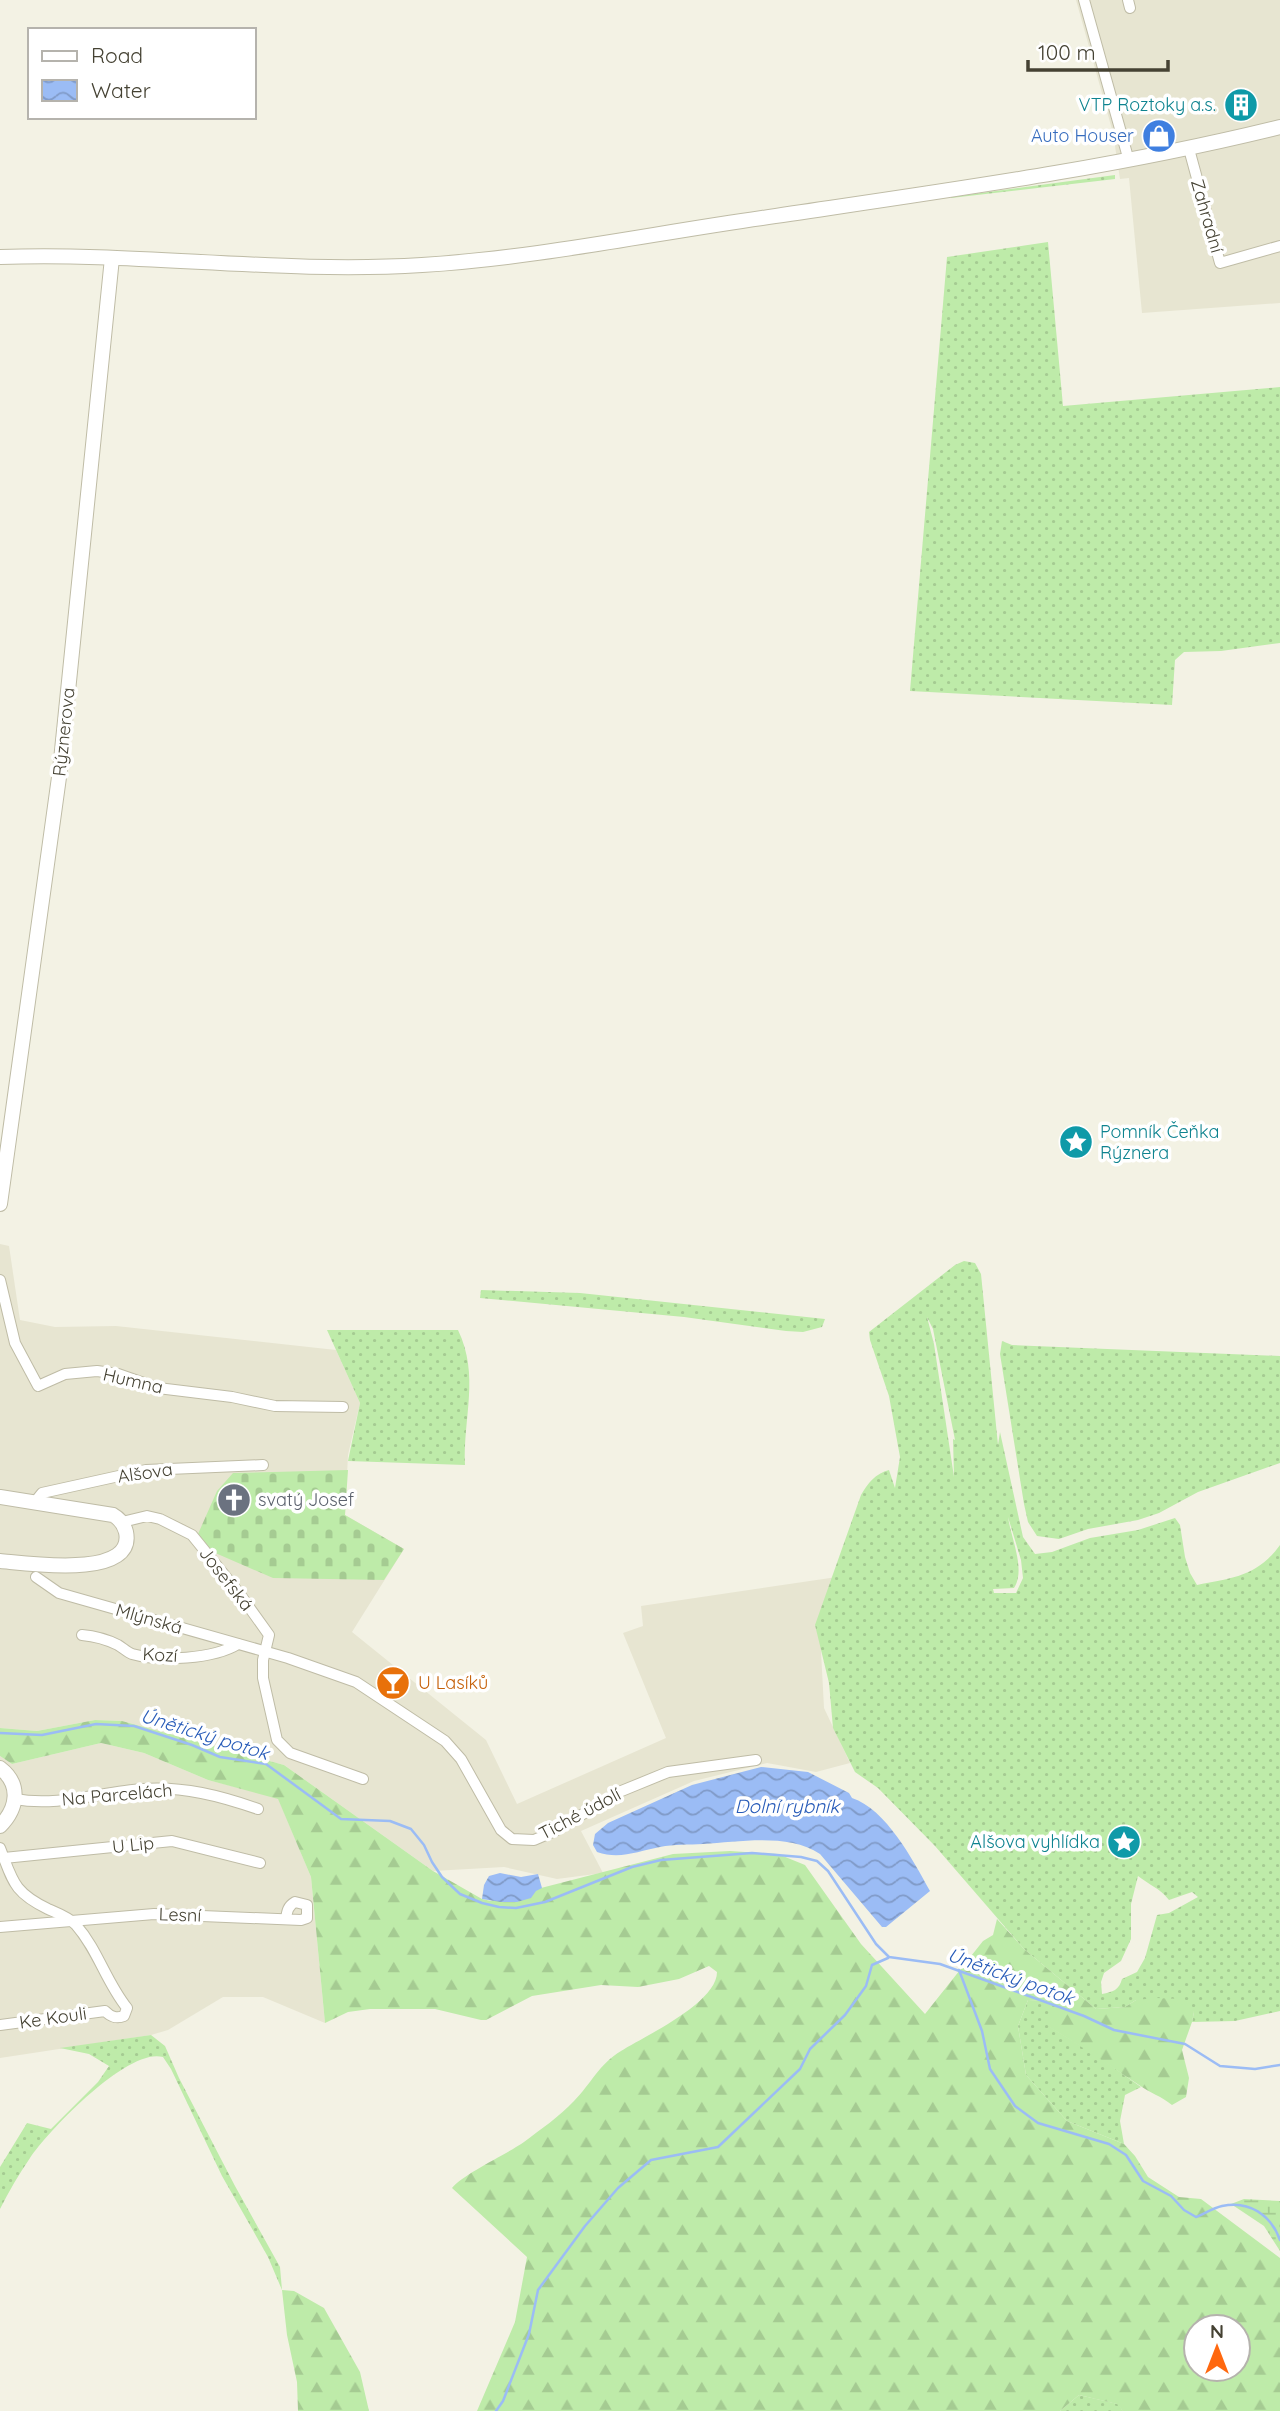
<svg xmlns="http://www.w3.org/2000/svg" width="1280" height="2411" font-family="Quicksand,sans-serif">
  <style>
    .residential { fill: #e7e5d1 }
    .grass { fill: url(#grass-dots); fill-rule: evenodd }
    .forest { fill: url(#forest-firs); fill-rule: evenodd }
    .wetland { fill: url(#wetland-marsh) }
    .cemetery { fill: url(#cemetery-stones) }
    .water { fill: url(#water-waves) }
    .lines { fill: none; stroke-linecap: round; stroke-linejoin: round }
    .stream { stroke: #9bbcf5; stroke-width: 2.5 }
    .minor-casing { stroke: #bfbca6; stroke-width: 12 }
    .tertiary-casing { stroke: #bfbca6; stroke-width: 16 }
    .minor { stroke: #fff; stroke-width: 10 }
    .tertiary { stroke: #fff; stroke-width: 14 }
    .labels { text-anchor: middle; stroke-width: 7; stroke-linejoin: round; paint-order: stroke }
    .culture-label { font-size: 18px; fill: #0d838f; stroke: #fff; text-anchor: end }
    .shop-label { font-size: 18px; fill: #366cbe; stroke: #fff; text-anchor: end }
    .street-label { font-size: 18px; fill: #454233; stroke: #fff }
    .worship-label { font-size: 18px; fill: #5b616d; stroke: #fff; text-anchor: start }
    .food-label { font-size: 18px; fill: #c56008; stroke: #fff; text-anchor: start }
    .water-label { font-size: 19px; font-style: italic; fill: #265ab8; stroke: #fff }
  </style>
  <defs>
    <pattern id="grass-dots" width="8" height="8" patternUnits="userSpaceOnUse" patternTransform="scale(1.75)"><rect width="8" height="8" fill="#beeba9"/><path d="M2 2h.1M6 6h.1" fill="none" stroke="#a5cb92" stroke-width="1.8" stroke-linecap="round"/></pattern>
    <pattern id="forest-firs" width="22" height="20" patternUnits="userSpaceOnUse" patternTransform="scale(1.75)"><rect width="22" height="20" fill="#beeba9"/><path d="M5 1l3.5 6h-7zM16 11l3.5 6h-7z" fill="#a5cb92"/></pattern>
    <pattern id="wetland-marsh" width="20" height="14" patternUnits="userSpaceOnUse" patternTransform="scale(1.75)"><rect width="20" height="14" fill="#beeba9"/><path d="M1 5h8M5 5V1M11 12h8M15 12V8" fill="none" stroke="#a5cb92"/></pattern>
    <pattern id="cemetery-stones" width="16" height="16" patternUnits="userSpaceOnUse" patternTransform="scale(1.75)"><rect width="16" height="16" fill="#beeba9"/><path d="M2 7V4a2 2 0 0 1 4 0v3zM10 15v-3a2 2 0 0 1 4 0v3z" fill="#a5cb92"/></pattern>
    <pattern id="water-waves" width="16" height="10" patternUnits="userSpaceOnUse" patternTransform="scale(1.75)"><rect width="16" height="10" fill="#9bbcf5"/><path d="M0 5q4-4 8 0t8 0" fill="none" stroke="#809ac7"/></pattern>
  </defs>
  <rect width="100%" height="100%" fill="#f3f2e4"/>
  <g class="residential">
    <polygon points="1076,0 1280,0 1280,303 1142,313 1129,178 1120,179 1113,133"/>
    <polygon points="0,1244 9,1246 20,1320 55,1327 116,1326 336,1350 360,1403 348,1455 345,1515 404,1549 352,1632 486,1740 517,1804 666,1738 623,1633 643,1626 641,1606 837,1577 821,1651 824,1708 850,1763 816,1772 767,1763 694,1781 581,1831 603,1873 557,1879 504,1867 433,1871 284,1765 122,1721 95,1720 37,1731 0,1728"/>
    <polygon points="101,1743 144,1753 208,1780 278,1798 311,1877 325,2023 263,1997 223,1997 168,2030 151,2035 0,2058 0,1756 12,1764"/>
  </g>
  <g class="grass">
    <polygon points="1115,175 1115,179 951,198 951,197"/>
    <polygon points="1048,242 1063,406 1280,387 1280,643 1221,651 1184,652 1175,660 1172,705 910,691 947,257"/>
    <path d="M964 1261 975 1263 981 1274 998 1445 1000 1432 1023 1537 1035 1554 1052 1552 1090 1538 1138 1530 1175 1518 1180 1525 1185 1557 1190 1573 1197 1585C1232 1578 1257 1577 1280 1545V2011L1235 2021 1192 2022 1194 2012 1136 2000 1125 2007 1096 2009 1024 1949 935 1846 878 1788 855 1772 833 1728 829 1683 815 1625 861 1495C867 1484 876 1473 889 1470L895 1488 900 1457 889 1396 870 1340 869 1332 955 1265ZM927 1317 933 1329 955 1440 953 1439 954 1477 934 1344ZM1008 1517 1021 1560 1023 1578 1016 1593H994L993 1589 1014 1588C1026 1570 1011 1538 1008 1517ZM1138 1876C1149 1885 1160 1888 1169 1900L1192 1892 1198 1897 1169 1913 1157 1915 1145 1958 1137 1972 1122 1979C1119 1990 1113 1992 1102 1994L1101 1982 1104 1973 1121 1961 1131 1939V1904Z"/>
    <polygon points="481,1290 580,1293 825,1319 822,1327 803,1332 786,1331 684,1317 480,1298"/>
    <path d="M327 1330H458C480 1376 463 1417 465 1465L348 1461 360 1403Z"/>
    <polygon points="1002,1341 1012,1345 1280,1356 1280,1463 1198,1492 1159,1513 1138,1520 1088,1529 1059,1539 1037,1536 1028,1522 1024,1504 1000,1354"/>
    <polygon points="1028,2000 1058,2001 1050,2027 1096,2055 1141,2087 1125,2095 1120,2121 1124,2144 1067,2121 1026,2075 1018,2026"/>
    <path d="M151 2035 165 2046 179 2078 235 2186 280 2267 282 2290 268 2257 222 2176 171 2069 163 2057C128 2047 49 2130 30 2158 19 2174 9 2191 0 2209V2167L27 2123 51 2129 98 2082 109 2066 89 2054 60 2048Z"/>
    <polygon points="1079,2395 1118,2404 1123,2411 1060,2411"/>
  </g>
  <g class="forest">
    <path d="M95 1720 122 1721 284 1765 433 1871 482 1899 491 1901 673 1854 730 1851 778 1854 805 1865 861 1944 925 2014 983 1941 993 1935 997 1919 1024 1949 1096 2009 1125 2007 1136 2000 1156 1998 1181 1999 1194 2012 1192 2022 1182 2050 1189 2078 1186 2097 1172 2105C1161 2096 1150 2093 1139 2085 1109 2065 1080 2045 1049 2027L1057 2001 1028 2000 1018 2026 1026 2075 1067 2121 1124 2144 1135 2156 1148 2177 1179 2197 1201 2199 1280 2258V2411H1123L1117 2404 1079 2395 1060 2411H477L515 2322 527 2257 452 2188C463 2174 507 2154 524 2142 541 2129 559 2117 574 2101 591 2084 599 2064 621 2051 645 2036 717 2003 717 1972L709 1966 679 1979 638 1987 601 1985 532 1996 486 2020H481L435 2009H370L348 2012 325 2023 311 1877 278 1799 208 1780 144 1753 101 1743 12 1764 0 1756V1728L37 1731ZM1196 2327H1238V2369H1196Z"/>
    <polygon points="282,2290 294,2291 324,2308 360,2372 369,2411 298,2411 297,2382 287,2335"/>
  </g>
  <polygon class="wetland" points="1244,2199 1280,2201 1280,2251 1264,2226 1231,2204"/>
  <polygon class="cemetery" points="348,1470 345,1515 404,1549 384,1580 273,1578 213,1552 198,1534 217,1491 233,1473"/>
  <g class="water">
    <path d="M761 1767 808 1772 849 1793 852 1798C886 1809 913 1860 930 1891L886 1927H882L820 1854C788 1833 740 1842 703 1844 689 1845 674 1844 660 1847 638 1851 620 1860 597 1852L593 1845 595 1834 608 1823 692 1785Z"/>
    <polygon points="500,1873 521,1877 538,1874 542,1888 536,1891 531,1898 517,1902 501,1902 482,1899 484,1885 489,1876"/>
  </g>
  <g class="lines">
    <g class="stream">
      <polyline points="0,1733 42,1735 96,1724 134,1726 192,1745 220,1757 266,1764 341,1819 390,1821 411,1829 424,1845 432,1862 442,1877 460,1894 482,1903 499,1907 516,1908 545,1902 632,1867 661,1860 752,1853 801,1857 817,1861 828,1871 876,1944 889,1957 940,1964 1084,2016 1114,2030 1185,2044 1220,2066 1255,2069 1280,2065"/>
      <path d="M959 1970 982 2031 990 2069 1015 2106 1038 2123 1109 2144 1126 2155 1143 2181 1171 2196 1184 2210 1196 2217C1204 2214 1213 2208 1222 2206 1249 2200 1271 2215 1280 2240"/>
      <polyline points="496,2411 503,2401 529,2334 538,2290 585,2226 618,2188 651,2160 718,2147 800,2069 810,2049 845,2015 866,1986 872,1965 888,1958"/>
    </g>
    <g class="minor-casing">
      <g id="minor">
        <polyline points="1084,0 1129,161"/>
        <polyline points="1128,0 1130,8"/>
        <polyline points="1189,149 1220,263 1280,246"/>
        <polyline points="0,1280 15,1343 38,1386 65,1374 97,1371 118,1374 158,1388 232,1397 275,1406 343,1407"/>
        <polyline points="34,1503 42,1493 146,1470 263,1465"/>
        <polyline points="122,1522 147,1516 160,1519 192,1535 239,1593 269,1635 263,1660 263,1678 277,1740 290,1753 363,1779"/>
        <polyline points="36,1577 59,1593 288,1658 356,1682 445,1741 461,1759 501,1830 512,1839 534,1840 555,1831 619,1792 668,1772 756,1760"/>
        <path d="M82 1635C94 1636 108 1640 118 1645 123 1648 127 1652 132 1654 160 1662 214 1659 238 1644"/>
        <path d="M15 1799C57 1807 101 1792 143 1789 183 1786 221 1796 258 1809"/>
        <path d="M0 1848C13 1881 13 1892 48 1909 57 1913 69 1917 76 1925 98 1950 106 1982 127 2008L124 2016C116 2019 111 2017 105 2011L0 2025"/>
        <polyline points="4,1858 172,1841 260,1863"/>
        <path d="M0 1927 154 1914 301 1920 307 1918V1905L295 1902C288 1906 287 1911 286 1919"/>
      </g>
    </g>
    <g class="tertiary-casing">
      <g id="tertiary">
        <path d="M0 257C141 252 281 274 422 265 536 258 649 234 762 218 936 192 1110 169 1280 127"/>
        <polyline points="0,1204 60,770 112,258"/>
        <path d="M0 1497 113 1515C120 1519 124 1524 126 1532 136 1580 25 1563 0 1561"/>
        <path d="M0 1768C21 1784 18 1808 0 1826"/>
      </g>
    </g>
    <use href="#minor" class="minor"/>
    <use href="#tertiary" class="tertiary"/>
  </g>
  <defs>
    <g id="building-disc" transform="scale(1.75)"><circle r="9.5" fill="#0f9aa8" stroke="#fff"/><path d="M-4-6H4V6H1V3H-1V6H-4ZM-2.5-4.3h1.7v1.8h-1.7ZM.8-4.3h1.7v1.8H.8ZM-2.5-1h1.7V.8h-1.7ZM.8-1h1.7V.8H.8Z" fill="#fff"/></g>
    <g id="shop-disc" transform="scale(1.75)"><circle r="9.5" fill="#3f7fe0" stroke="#fff"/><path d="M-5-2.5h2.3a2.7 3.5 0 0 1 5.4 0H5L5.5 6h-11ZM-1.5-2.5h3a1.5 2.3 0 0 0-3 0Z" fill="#fff"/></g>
    <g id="sight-disc" transform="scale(1.75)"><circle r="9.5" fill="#0f9aa8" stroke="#fff"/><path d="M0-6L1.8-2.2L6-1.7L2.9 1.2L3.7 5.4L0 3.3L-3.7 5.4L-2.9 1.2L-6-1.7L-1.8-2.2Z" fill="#fff"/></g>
    <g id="church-disc" transform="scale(1.75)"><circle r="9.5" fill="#6b7280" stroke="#fff"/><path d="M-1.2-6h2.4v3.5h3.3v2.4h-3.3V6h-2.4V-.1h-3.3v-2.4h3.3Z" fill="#fff"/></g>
    <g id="bar-disc" transform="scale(1.75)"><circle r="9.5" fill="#e8710a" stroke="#fff"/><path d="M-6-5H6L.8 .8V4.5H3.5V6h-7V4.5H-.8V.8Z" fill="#fff"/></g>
  </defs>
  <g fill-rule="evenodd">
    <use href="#building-disc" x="1241" y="105"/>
    <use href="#shop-disc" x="1159" y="136"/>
    <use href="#sight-disc" x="1076" y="1142"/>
    <use href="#church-disc" x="234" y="1500"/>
    <use href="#bar-disc" x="393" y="1683"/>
    <use href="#sight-disc" x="1124" y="1842"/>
  </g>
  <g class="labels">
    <g class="culture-label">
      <text x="1216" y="111">VTP Roztoky a.s.</text>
      <text x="1100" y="1138" text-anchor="start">Pomník Čeňka<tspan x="1100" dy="21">Rýznera</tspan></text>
      <text x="1100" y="1848">Alšova vyhlídka</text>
    </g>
    <g class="shop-label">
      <text x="1134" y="142">Auto Houser</text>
    </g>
    <g class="street-label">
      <text transform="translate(1207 216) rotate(74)" y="6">Zahradní</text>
      <text transform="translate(64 732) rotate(-84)" y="6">Rýznerova</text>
      <text transform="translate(133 1381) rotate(13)" y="6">Humna</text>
      <text transform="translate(145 1473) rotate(-8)" y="6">Alšova</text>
      <text transform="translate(226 1579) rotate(52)" y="6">Josefská</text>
      <text transform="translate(149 1619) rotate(16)" y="6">Mlýnská</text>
      <text transform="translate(160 1655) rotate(3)" y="6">Kozí</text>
      <text transform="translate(117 1795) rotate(-5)" y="6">Na Parcelách</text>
      <text transform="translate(580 1814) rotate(-28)" y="6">Tiché údolí</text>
      <text transform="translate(133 1845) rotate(-6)" y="6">U Lip</text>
      <text transform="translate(180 1915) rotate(2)" y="6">Lesní</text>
      <text transform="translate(53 2018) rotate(-8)" y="6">Ke Kouli</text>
    </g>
    <g class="worship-label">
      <text x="258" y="1506">svatý Josef</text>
    </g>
    <g class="food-label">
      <text x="418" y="1689">U Lasíků</text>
    </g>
    <g class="water-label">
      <text transform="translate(205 1734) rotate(17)" y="7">Únětický potok</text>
      <text x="787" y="1813">Dolní rybník</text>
      <text transform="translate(1011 1976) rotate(20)" y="7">Únětický potok</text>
    </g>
  </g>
  <rect x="28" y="28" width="228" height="91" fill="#ffffff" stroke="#b5b3ad" stroke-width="2"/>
  <rect x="42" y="51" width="35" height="10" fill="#ffffff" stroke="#b5b3ad" stroke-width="2"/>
  <text x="91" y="63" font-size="21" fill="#454233">Road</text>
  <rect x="42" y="80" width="35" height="21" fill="url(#water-waves)" stroke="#b5b3ad" stroke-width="2"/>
  <text x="91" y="98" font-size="21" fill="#454233">Water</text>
  <g transform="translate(1217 2348)"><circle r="33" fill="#ffffff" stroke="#b5b3ad" stroke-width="2"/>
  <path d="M0-5L12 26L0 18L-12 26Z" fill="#ff680f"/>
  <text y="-10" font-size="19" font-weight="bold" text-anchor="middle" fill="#454233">N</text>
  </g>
  <path d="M1028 60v10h140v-10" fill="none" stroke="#454233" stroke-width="3.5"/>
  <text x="1038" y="60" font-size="21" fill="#454233" stroke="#ffffff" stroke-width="5" paint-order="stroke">100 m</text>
</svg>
